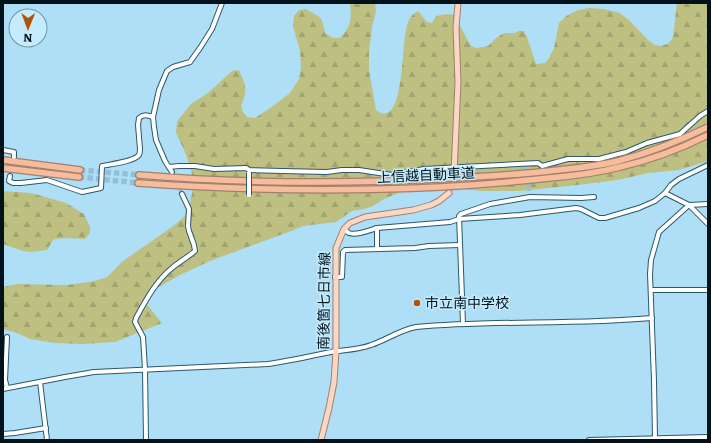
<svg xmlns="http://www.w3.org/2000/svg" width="711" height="443" font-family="Literata,'Noto Sans JP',serif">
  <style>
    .forest { fill: url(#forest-firs) }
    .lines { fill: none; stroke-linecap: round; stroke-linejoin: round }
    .minor-tunnel { stroke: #94c0d6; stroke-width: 4; stroke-dasharray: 4 2; stroke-linecap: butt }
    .highway-tunnel { stroke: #94c0d6; stroke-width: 5.5; stroke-dasharray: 5.5 3; stroke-linecap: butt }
    .minor-casing { stroke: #2a586c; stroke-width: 6 }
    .major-casing { stroke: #a1806e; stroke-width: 7 }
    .highway-casing { stroke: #a1806e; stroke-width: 8 }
    .minor { stroke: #fff; stroke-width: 4 }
    .major { stroke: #fad7c4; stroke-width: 5 }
    .highway { stroke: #f6bc9c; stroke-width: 5.5 }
    .minor-bridge-casing { stroke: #2a586c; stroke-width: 6; stroke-linecap: butt }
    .minor-bridge { stroke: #fff; stroke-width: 4 }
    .poi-dot { fill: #b25207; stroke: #c4ebfe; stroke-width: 1.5 }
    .labels { text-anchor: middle; stroke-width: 3; stroke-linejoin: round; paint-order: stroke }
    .street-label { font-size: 14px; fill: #02121a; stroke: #c4ebfe }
    .poi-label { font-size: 14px; fill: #02121a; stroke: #c4ebfe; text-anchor: start }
  </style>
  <defs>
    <pattern id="forest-firs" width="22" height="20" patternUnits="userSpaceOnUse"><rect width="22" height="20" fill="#bec081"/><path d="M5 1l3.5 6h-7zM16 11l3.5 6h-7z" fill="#a2a46f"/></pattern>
  </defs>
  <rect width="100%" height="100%" fill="#aedff7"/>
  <g class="forest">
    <path d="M350 3H375L376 11 372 27 369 52V70L376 110C379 112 383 115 387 113 405 106 401 39 408 22 410 17 413 14 418 11L427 22 432 23 436 16 447 14 454 15 471 46 477 48 488 46 495 39 504 33H514L519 31H524L527 37 536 64 545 63 549 58 554 48 559 23 566 16 578 10 589 8 604 9 620 13 629 20 648 40 655 45 662 46 669 43 673 37 677 3H708V161L679 170 648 173 618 180 569 186 519 191H483L463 189 444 191 438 184 418 185 384 199 373 206 364 209 352 211 336 222 303 226 294 230 210 261 180 275 157 288 144 301 162 323 115 342 82 344 55 343 30 339 17 333 3 329V287L16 284 67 285 95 281 107 277 123 261 172 227 185 216 190 202 194 185 191 169 185 152 176 133 177 121 191 104 208 93 232 71 239 70C246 86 248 90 241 106L243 112 247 117 255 118 273 106 290 93 299 79 301 68 300 51 293 26 294 16 299 10 306 9 318 16 322 20 325 33 333 38H340C351 27 352 18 350 3Z"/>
    <path d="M3 191 31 193 66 203 84 214 90 227V233L85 239C74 239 63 237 53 240L47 250 31 252 23 251 3 244Z"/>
  </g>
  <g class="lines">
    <g class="minor-tunnel">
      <polyline points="526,166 529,191"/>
      <polyline points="172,172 182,194"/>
    </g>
    <g class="highway-tunnel">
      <polyline points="80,170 139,175"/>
      <polyline points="79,177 138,183"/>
    </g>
    <g class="minor-casing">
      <g id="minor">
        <polyline points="3,150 14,152 14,157"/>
        <polyline points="169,167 179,166 195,166 214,169 246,168 249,170 282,171 327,172 342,170 359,170 392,175 424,169 538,163 542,166 568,159 599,159 626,152 647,143 680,134 700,116 708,111"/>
        <polyline points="172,172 165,161 156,140 154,127 153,117 159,90 167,71 173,67 190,62 200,48 212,29 222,3"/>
        <path d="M10 176 9 181 13 183H21L47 180 82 192 101 188 102 166C111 164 133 162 139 155 140 153 140 151 140 149L138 125 139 118C144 114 147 115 153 117"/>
        <polyline points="665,193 689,205 708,224"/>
        <polyline points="377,228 377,249"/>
        <path d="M344 229C346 231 347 232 349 233 356 236 370 230 377 228L450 222 459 219 520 215 576 208 581 209 599 218H605L639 208 655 201 665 193 671 185 679 179 708 165"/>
        <polyline points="335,277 342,277 343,252 345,250 415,248 429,246 460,245"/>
        <polyline points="651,290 708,290"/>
        <polyline points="463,324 459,216 461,214 490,204 530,197 581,198 594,197"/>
        <polyline points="40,382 47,440"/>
        <polyline points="7,388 5,380 7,337"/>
        <path d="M3 389 65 377 94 372 268 364C289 361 310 356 331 352 344 350 358 350 371 345 386 340 400 330 416 327 494 320 573 325 652 318"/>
        <polyline points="3,434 15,433 46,428"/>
        <polyline points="655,438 654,381 650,274 651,260 659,232 689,205 708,204"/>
        <path d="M146 440 145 369 143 337 135 322 136 318C146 300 156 281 172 268 179 262 188 257 195 251L194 245 189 231 188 226 189 209 182 194"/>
        <polyline points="589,440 708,437"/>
      </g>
    </g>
    <g class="major-casing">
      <g id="major">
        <polyline points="454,173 458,82 456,28 458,3"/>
        <polyline points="321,440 329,408 334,382 336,351 336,248 344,229 350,223 365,217 413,210 431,205 439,201 449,193"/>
      </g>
    </g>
    <g class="highway-casing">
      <g id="highway">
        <polyline points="3,160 80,170"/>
        <polyline points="3,168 79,177"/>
        <path d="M139 175C238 183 338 184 438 179 478 177 518 175 558 170 578 168 598 166 618 161 649 153 679 141 708 127"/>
        <path d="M138 183C239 190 340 192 440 187 476 185 513 182 549 178 573 176 597 173 620 167 651 160 680 149 708 135"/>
      </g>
    </g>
    <use href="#minor" class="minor"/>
    <use href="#major" class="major"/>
    <use href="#highway" class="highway"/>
    <g class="minor-bridge-casing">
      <polyline id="minor-bridge" points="249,195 249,173"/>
    </g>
    <use href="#minor-bridge" class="minor-bridge"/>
  </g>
  <circle class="poi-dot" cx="417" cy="303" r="4"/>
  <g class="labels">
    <g class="street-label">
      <text transform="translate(426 175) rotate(-3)" y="5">上信越自動車道</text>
      <text transform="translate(324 301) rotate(-89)" y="5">南後箇七日市線</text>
    </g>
    <g class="poi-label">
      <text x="425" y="308">市立南中学校</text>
    </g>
  </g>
  <rect width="711" height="443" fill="none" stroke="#02121a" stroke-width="8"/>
  <g transform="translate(28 28) rotate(181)"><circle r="19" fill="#c4ebfe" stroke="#7694a3"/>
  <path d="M0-3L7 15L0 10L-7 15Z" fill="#b25207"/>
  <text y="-6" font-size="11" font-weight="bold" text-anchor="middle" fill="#02121a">N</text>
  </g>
</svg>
